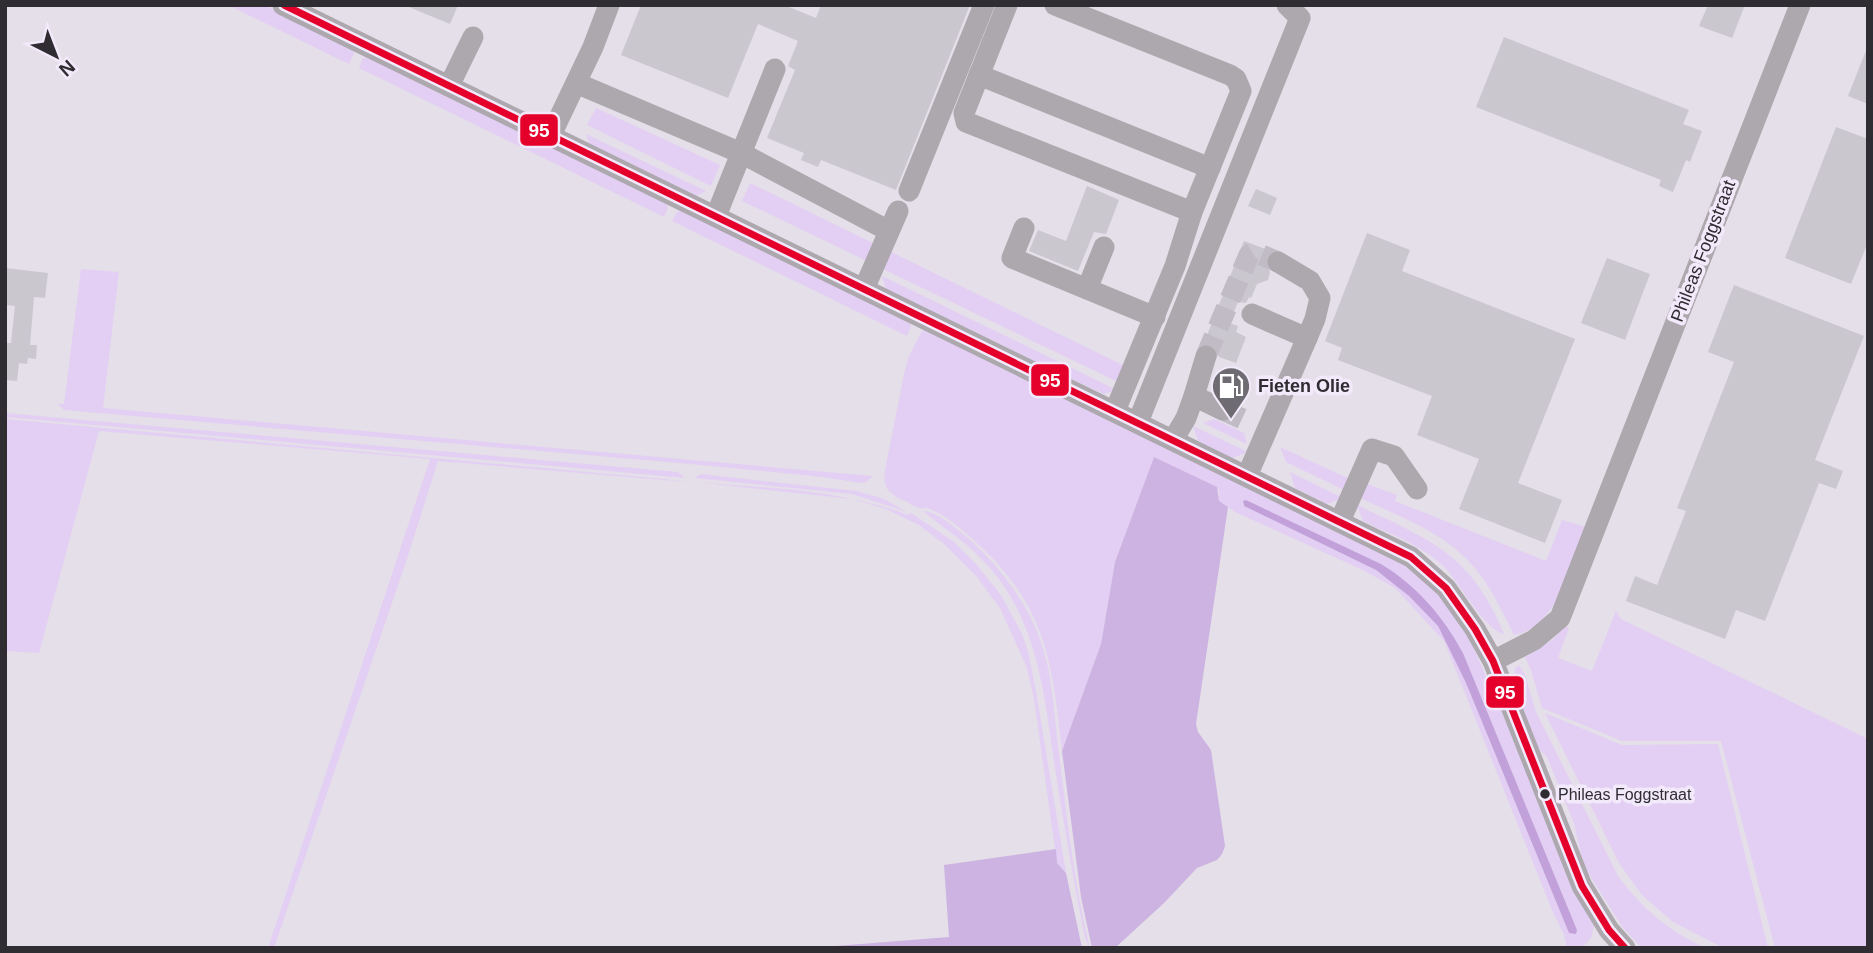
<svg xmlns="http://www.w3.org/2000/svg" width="1873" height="953" font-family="Arial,sans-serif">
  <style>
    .green { fill: #e3cff4; fill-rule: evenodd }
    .forest { fill: #cdb3e2 }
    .water { fill: #c2a1db }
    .building { fill: #cbc7cf }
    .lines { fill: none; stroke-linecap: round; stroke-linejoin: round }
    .minor-tunnel { stroke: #c0bbc4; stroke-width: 21; stroke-dasharray: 21 10; stroke-linecap: butt }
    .minor { stroke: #aca8ad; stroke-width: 21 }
    .bus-1-casing { stroke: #f2e9fa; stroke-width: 12 }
    .bus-1 { stroke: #e4002b; stroke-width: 7 }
    .bus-dot { fill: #2f2c32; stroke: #f2e9fa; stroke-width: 2.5 }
    .labels { text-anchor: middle; stroke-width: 7; stroke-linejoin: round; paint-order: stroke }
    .bus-label { font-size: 16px; fill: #2f2c32; stroke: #f2e9fa; text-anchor: start }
    .street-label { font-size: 18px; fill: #2f2c32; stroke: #f2e9fa }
    .poi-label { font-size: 18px; font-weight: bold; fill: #2f2c32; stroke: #f2e9fa; text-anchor: start }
    .line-badge { stroke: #f2e9fa; stroke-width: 2.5 }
    .badge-label { font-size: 19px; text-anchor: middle; font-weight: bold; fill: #fff }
  </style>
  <rect width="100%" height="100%" fill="#e4dfe8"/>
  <g class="green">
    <polygon points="228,5 264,5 352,48 354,54 349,64"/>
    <polygon points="369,57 666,201 668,208 664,217 359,68 363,58"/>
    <polygon points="596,108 720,165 711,186 587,125"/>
    <polygon points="586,134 706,191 696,196 589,144"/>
    <polygon points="750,183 875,244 867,261 742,201"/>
    <polygon points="684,209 909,320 911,326 907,336 672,221 677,212"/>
    <polygon points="889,251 1129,368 1122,384 881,268"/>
    <polygon points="81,269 119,272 103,408 873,476 866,482 861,483 822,477 690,464 64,410 58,404 64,404"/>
    <polygon points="882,276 1117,390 1103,394 886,289"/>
    <path d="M929 329 1354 537C1373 547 1395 557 1413 570 1437 588 1457 618 1472 644L1594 925 1591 938 1582 948H1567L1564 935 1552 910 1444 641 1395 588 1363 570 1235 512 1219 501V490L1154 457 1115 562 1101 644 1062 751C1052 663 1047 608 978 544 964 531 947 516 930 509 923 506 927 509 920 508 914 507 910 503 905 501 889 494 882 488 885 470L904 374 909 356 922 331ZM1246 500 1381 564C1416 587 1443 616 1463 653L1577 930 1569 933 1466 683 1438 626 1409 596 1376 570 1244 506 1242 504Z"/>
    <polygon points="5,413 678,472 685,478 5,417"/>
    <polygon points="5,419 665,479 688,482 438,461 407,559 274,948 268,948 430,459 99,431 39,653 5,651"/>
    <polygon points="1214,419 1244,433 1247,444 1203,423"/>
    <polygon points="1193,426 1248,452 1232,458 1198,441"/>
    <polygon points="1280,447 1350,479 1346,491 1286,462"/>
    <polygon points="1290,472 1343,498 1327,504 1295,488"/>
    <polygon points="701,474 856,491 884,499 907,512 852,494 694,478"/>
    <path d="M695 482C766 488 840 489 908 515L911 513 954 542 976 564 1001 595 1022 634 1028 651 1036 691 1066 873 1057 863 1034 699 1027 668 1000 608 976 576 944 544 919 525 886 509 852 499Z"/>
    <path d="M1365 483 1397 495 1395 501 1546 561 1562 520 1586 527C1572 563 1557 628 1514 635 1502 612 1491 586 1473 566 1444 532 1398 516 1358 497Z"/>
    <path d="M1357 505C1430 540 1471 553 1504 634 1484 629 1462 587 1447 570 1425 546 1391 535 1363 521Z"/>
    <path d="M923 511C938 512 956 528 968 538 998 565 1025 599 1039 637 1053 673 1054 714 1059 753 1067 818 1074 884 1090 948L1085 938C1074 884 1065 830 1056 775 1045 705 1041 632 995 574 971 544 949 533 923 511Z"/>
    <polygon points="1616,611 1621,619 1868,739 1868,948 1775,948 1721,741 1622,741 1542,708 1531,670 1525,657 1552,640 1565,626 1569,628 1558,658 1592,671"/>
    <path d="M1519 665 1525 675 1536 712 1618 876C1641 907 1669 932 1706 948H1642L1623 928 1587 871 1582 859 1574 823 1547 757 1534 744 1513 683 1515 669Z"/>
    <polygon points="1545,713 1622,745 1718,744 1768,948 1724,948 1673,922 1642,895 1619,863"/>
  </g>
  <g class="forest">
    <polygon points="1154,457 1217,487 1219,501 1228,507 1196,724 1198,732 1211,750 1225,846 1222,854 1217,860 1197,868 1164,903 1115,948 1092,948 1081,897 1062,751 1101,644 1115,562"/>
    <polygon points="1056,849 1057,863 1066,873 1082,948 732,948 756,946 823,947 949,937 944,865"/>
  </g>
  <path class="water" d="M1246 500 1381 564C1417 586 1443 616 1463 653L1577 930 1576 934 1569 933 1466 683 1438 626 1409 596 1376 570 1244 506 1243 501Z"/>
  <g class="building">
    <polygon points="404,5 458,5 450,24"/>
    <polygon points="641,5 784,5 816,18 821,5 970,5 896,190 821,160 818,167 801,160 804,153 767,138 795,70 788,66 798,41 758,24 728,98 621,55"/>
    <polygon points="1708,5 1745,5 1732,38 1699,26"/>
    <polygon points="1504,37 1689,110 1683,124 1702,131 1690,162 1686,160 1673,192 1659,186 1661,180 1476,107"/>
    <polygon points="1867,48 1868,49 1868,104 1848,96"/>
    <polygon points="1836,127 1868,139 1868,242 1851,284 1785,258"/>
    <polygon points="1087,186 1119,200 1106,234 1094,232 1078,271 1029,251 1038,230 1066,241"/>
    <polygon points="1256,189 1277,198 1270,215 1248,206"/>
    <polygon points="1367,233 1410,250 1402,271 1575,339 1518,483 1562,500 1545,543 1459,509 1479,459 1417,435 1432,396 1338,360 1342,348 1325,341"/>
    <polygon points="1244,241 1271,251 1265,261 1270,272 1268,280 1257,284 1251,298 1249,297 1246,303 1238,302 1229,323 1238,326 1236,332 1246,337 1236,363 1219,357 1215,347 1204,343"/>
    <polygon points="1607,258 1650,274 1625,340 1581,323"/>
    <polygon points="5,268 48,273 45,298 34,297 30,345 37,345 36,359 28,358 27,364 19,363 17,381 5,380 5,343 11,343 15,306 5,305"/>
    <polygon points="1734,285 1864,336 1815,460 1843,471 1836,489 1819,483 1765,621 1736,610 1725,639 1626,601 1635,576 1657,585 1686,511 1677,508 1734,362 1708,352"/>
  </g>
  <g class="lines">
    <g class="minor-tunnel">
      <polyline points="1206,356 1249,255 1254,252 1278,262"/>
      <polyline points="1223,410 1249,422"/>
    </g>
    <g class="minor">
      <polyline points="283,5 1411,557 1446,588 1475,629 1493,661 1582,886 1609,930 1625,948"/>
      <polyline points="1007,5 964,113 966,122 1192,212"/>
      <polyline points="1055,5 1230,75 1236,79 1241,91 1192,212 1175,266 1115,411"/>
      <polyline points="979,75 1210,168"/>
      <polyline points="576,83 741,153 889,231"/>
      <polyline points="449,86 473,37"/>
      <polyline points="551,135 593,47 609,5"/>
      <polyline points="909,191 984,5"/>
      <polyline points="716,216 775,69"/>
      <polyline points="1024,228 1012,258 1155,317"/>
      <polyline points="1278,262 1310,281 1320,298 1315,319 1307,338"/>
      <polyline points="864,289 898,211"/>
      <polyline points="1087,289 1104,247"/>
      <polyline points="1194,396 1206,356"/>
      <polyline points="1138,422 1300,18 1287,5"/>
      <polyline points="1173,440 1186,418 1194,396 1223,410"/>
      <polyline points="1247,476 1307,338 1252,314"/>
      <polyline points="1340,521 1372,449 1394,456 1417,489"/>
      <polyline points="1493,661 1534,640 1560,618 1800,5"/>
    </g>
    <g class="bus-1-casing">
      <polyline id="bus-1" points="284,5 1411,557 1446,588 1475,629 1493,661 1582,886 1609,930 1625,948"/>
    </g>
    <use href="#bus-1" class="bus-1"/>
  </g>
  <defs>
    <g id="fuel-pin" transform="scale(2.0125)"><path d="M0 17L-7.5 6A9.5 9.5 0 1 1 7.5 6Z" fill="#6e6b72" stroke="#f2e9fa"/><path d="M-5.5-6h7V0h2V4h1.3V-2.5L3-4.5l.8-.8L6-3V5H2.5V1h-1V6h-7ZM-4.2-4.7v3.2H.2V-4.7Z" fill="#fff"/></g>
  </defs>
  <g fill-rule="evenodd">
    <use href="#fuel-pin" x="1231" y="386"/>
  </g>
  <circle class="bus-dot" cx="1545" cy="794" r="6"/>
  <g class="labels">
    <g class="bus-label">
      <text x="1558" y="800">Phileas Foggstraat</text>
    </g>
    <g class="street-label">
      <text transform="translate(1703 251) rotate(-69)" y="6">Phileas Foggstraat</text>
    </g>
    <g class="poi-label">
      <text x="1258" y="392">Fieten Olie</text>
    </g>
  </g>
  <g class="line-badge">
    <rect x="519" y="113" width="40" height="34" rx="7" fill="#e4002b"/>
    <rect x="1030" y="363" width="40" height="34" rx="7" fill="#e4002b"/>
    <rect x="1485" y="675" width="40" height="34" rx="7" fill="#e4002b"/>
  </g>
  <g class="badge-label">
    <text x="539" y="137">95</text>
    <text x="1050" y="387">95</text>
    <text x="1505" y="699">95</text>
  </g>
  <rect width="1873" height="953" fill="none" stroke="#2f2c32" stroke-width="14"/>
  <g transform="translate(56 56) rotate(138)" stroke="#f2e9fa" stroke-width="5" paint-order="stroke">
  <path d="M0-5L12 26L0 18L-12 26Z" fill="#2f2c32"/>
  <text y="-10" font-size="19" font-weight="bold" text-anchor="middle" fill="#2f2c32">N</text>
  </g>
</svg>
